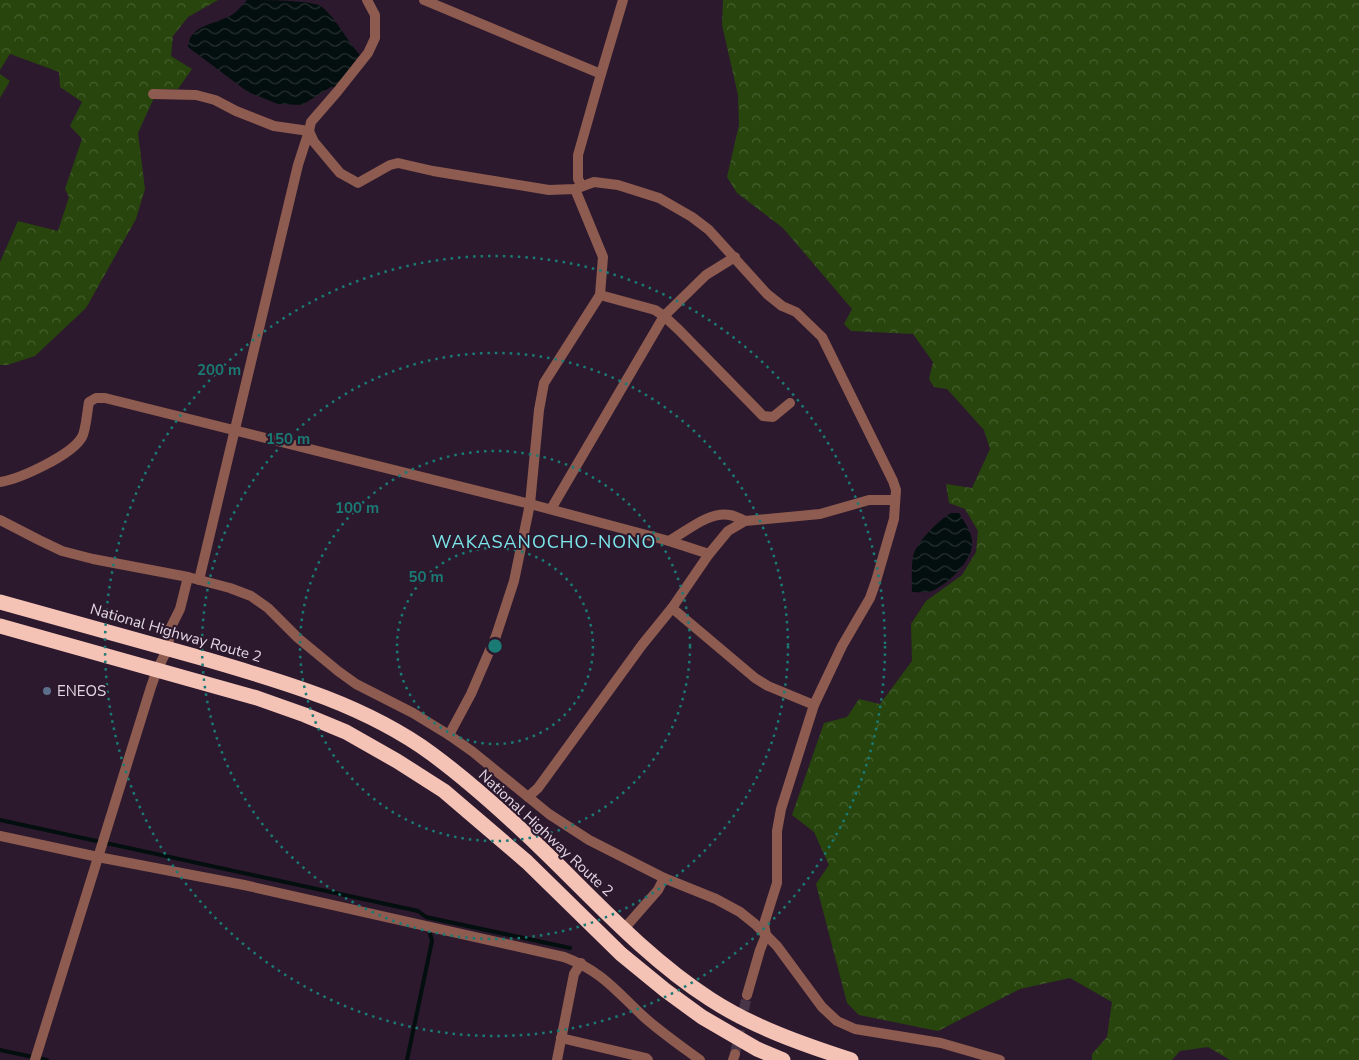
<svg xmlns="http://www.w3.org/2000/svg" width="1359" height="1060" font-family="'Nunito Sans',sans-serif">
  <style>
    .forest { fill: url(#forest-crowns) }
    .water { fill: url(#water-waves) }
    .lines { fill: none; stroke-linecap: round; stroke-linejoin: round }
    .stream { stroke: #030e0e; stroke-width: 4 }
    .street-tunnel { stroke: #483648; stroke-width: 10; stroke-dasharray: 10 5; stroke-linecap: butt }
    .street { stroke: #8d5b4f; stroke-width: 10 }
    .highway { stroke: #f5c2b6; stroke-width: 15 }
    .ring { fill: none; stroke: #1a7b74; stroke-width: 2.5; stroke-dasharray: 2.5 5 }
    .service-dot { fill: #5c6f8a; stroke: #2c192d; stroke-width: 2 }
    .labels { text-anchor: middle; stroke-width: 4; stroke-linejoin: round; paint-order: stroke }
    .street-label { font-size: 15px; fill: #e4d7e4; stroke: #2c192d }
    .poi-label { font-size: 15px; fill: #e4d7e4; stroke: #2c192d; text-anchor: start }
    .quarter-label { font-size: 18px; letter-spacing: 1px; fill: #7be7ec; stroke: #2c192d }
    .centre { fill: #1a7b74; stroke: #2c192d; stroke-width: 2.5 }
    .ring-label { font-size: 15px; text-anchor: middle; font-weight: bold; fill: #1a7b74; stroke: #2c192d; stroke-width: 4; stroke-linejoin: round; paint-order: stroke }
  </style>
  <defs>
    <pattern id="forest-crowns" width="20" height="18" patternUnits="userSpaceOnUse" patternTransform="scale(1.25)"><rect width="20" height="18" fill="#27450c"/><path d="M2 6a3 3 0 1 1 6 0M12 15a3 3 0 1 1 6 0" fill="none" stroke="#465f2f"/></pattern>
    <pattern id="water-waves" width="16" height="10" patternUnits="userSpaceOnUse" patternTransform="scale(1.25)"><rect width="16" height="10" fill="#030e0e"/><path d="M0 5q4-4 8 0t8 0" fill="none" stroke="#283031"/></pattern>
  </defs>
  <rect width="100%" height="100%" fill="#2c192d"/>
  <g class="forest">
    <polygon points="0,0 218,0 188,17 173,36 171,56 192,69 178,89 158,89 138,133 145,189 136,219 86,308 35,356 7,365 0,365 0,262 18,221 58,231 69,197 65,189 82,139 70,126 82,102 60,87 59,72 10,54 0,70"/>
    <polygon points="723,0 1359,0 1359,1060 1230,1060 1208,1047 1180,1051 1172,1060 1092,1060 1092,1054 1107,1037 1112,1002 1070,978 1020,989 938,1031 859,1015 847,1003 816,884 829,865 814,832 792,815 824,723 847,717 859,699 880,704 912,661 911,624 926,601 962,575 976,552 978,531 965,509 949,503 946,484 972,488 990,449 984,430 947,389 934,387 929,379 933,362 913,334 851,331 844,324 852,309 783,228 737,193 727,177 739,125 738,95 722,25"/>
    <polygon points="0,74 10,81 0,98"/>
  </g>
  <g class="water">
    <path d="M247 0C263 0 308 0 321 6 337 19 346 40 360 55L335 87H331L302 105 278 104 248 92 188 47C190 23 217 25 233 14 238 11 242 5 247 0Z"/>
    <path d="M951 513H959C964 522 971 530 972 541 974 560 948 584 932 591 926 593 918 592 912 592 912 581 911 568 913 557 916 542 939 520 951 513Z"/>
  </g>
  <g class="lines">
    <g class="stream">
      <polyline points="0,820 418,911 426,917 570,948"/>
      <polyline points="0,1050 47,1060"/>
      <polyline points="407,1060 432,941 429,929"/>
    </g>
    <polyline class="street-tunnel" points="735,1054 747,995"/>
    <g class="street">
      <polyline points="424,0 601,74 578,155 578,179 582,186"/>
      <polyline points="601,74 623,0"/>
      <polyline points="153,94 196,95 215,100 236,111 274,126 309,131"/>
      <polyline points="309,131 314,142 340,173 358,183 390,165 398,163 433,171 549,190 575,189 594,182 618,185 659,198 692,217 709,230 767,294 782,306 796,312 822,337 893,481 896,490 894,519 876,581 870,598 842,646 814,705 781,809 777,831 777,883 764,924 766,935 760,950 747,995"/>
      <polyline points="600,295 655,310 664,316 679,330 763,416 773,417 790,403"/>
      <path d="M0 482C20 479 72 455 82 437 86 430 87 412 89 402L96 398H105L530 504 669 541 709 554"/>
      <polyline points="551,509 664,316 706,275 735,257"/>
      <polyline points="0,520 39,540 62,551 93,559 188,577 230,588 251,596 268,608 298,638 338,671 356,684 413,713 449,735 473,752 549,814 589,840 664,878 716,899 740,912 755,924 777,946 822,1007 837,1021 855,1029 941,1043 1000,1060"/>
      <path d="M669 541C687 531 709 511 730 515 735 516 741 519 745 521"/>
      <polyline points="199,580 298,165 309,131 311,122 337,92 368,53 375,38 375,15 367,0"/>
      <polyline points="672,608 755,678 768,686 814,705"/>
      <polyline points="449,735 471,694 496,636 514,581 530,504 539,410 544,383 600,295 603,257 575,189"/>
      <polyline points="528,797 538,788 642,645 672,608 709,554 728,531 745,521 820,514 869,500 895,500"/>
      <path d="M0 836 98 857 244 885 564 957C602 971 616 991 644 1017 662 1033 681 1046 700 1060"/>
      <polyline points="623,930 658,890 664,878"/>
      <polyline points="561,1038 646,1058 648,1060"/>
      <polyline points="35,1060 151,687 157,670 168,648 170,629 180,609 188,577"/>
      <polyline points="557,1060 574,974 581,963"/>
      <polyline points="733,1060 735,1054"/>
    </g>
    <g class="highway">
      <path d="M0 602C68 621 137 640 205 659 284 682 365 705 432 754 474 785 514 822 551 858 602 908 650 960 710 999 753 1027 802 1044 851 1060"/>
      <polyline points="0,626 257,698 305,715 346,732 397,761 444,791 527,862 621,954 665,990 702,1017 757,1049 783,1060"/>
    </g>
  </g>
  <g class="ring">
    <circle cx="495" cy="646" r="98"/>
    <circle cx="495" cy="646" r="195"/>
    <circle cx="495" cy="646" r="293"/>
    <circle cx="495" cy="646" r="390"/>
  </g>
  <circle class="service-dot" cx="47" cy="691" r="5"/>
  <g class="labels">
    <g class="street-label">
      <text transform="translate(176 633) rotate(16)" y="5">National Highway Route 2</text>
      <text transform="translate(546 833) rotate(43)" y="5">National Highway Route 2</text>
    </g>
    <g class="poi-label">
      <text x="57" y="696">ENEOS</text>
    </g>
    <g class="quarter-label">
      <text x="544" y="548">WAKASANOCHO-NONO</text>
    </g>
  </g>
  <circle cx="495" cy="646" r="8" class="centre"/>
  <g class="ring-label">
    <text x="219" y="375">200 m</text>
    <text x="288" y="444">150 m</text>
    <text x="357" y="513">100 m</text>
    <text x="426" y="582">50 m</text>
  </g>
</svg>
